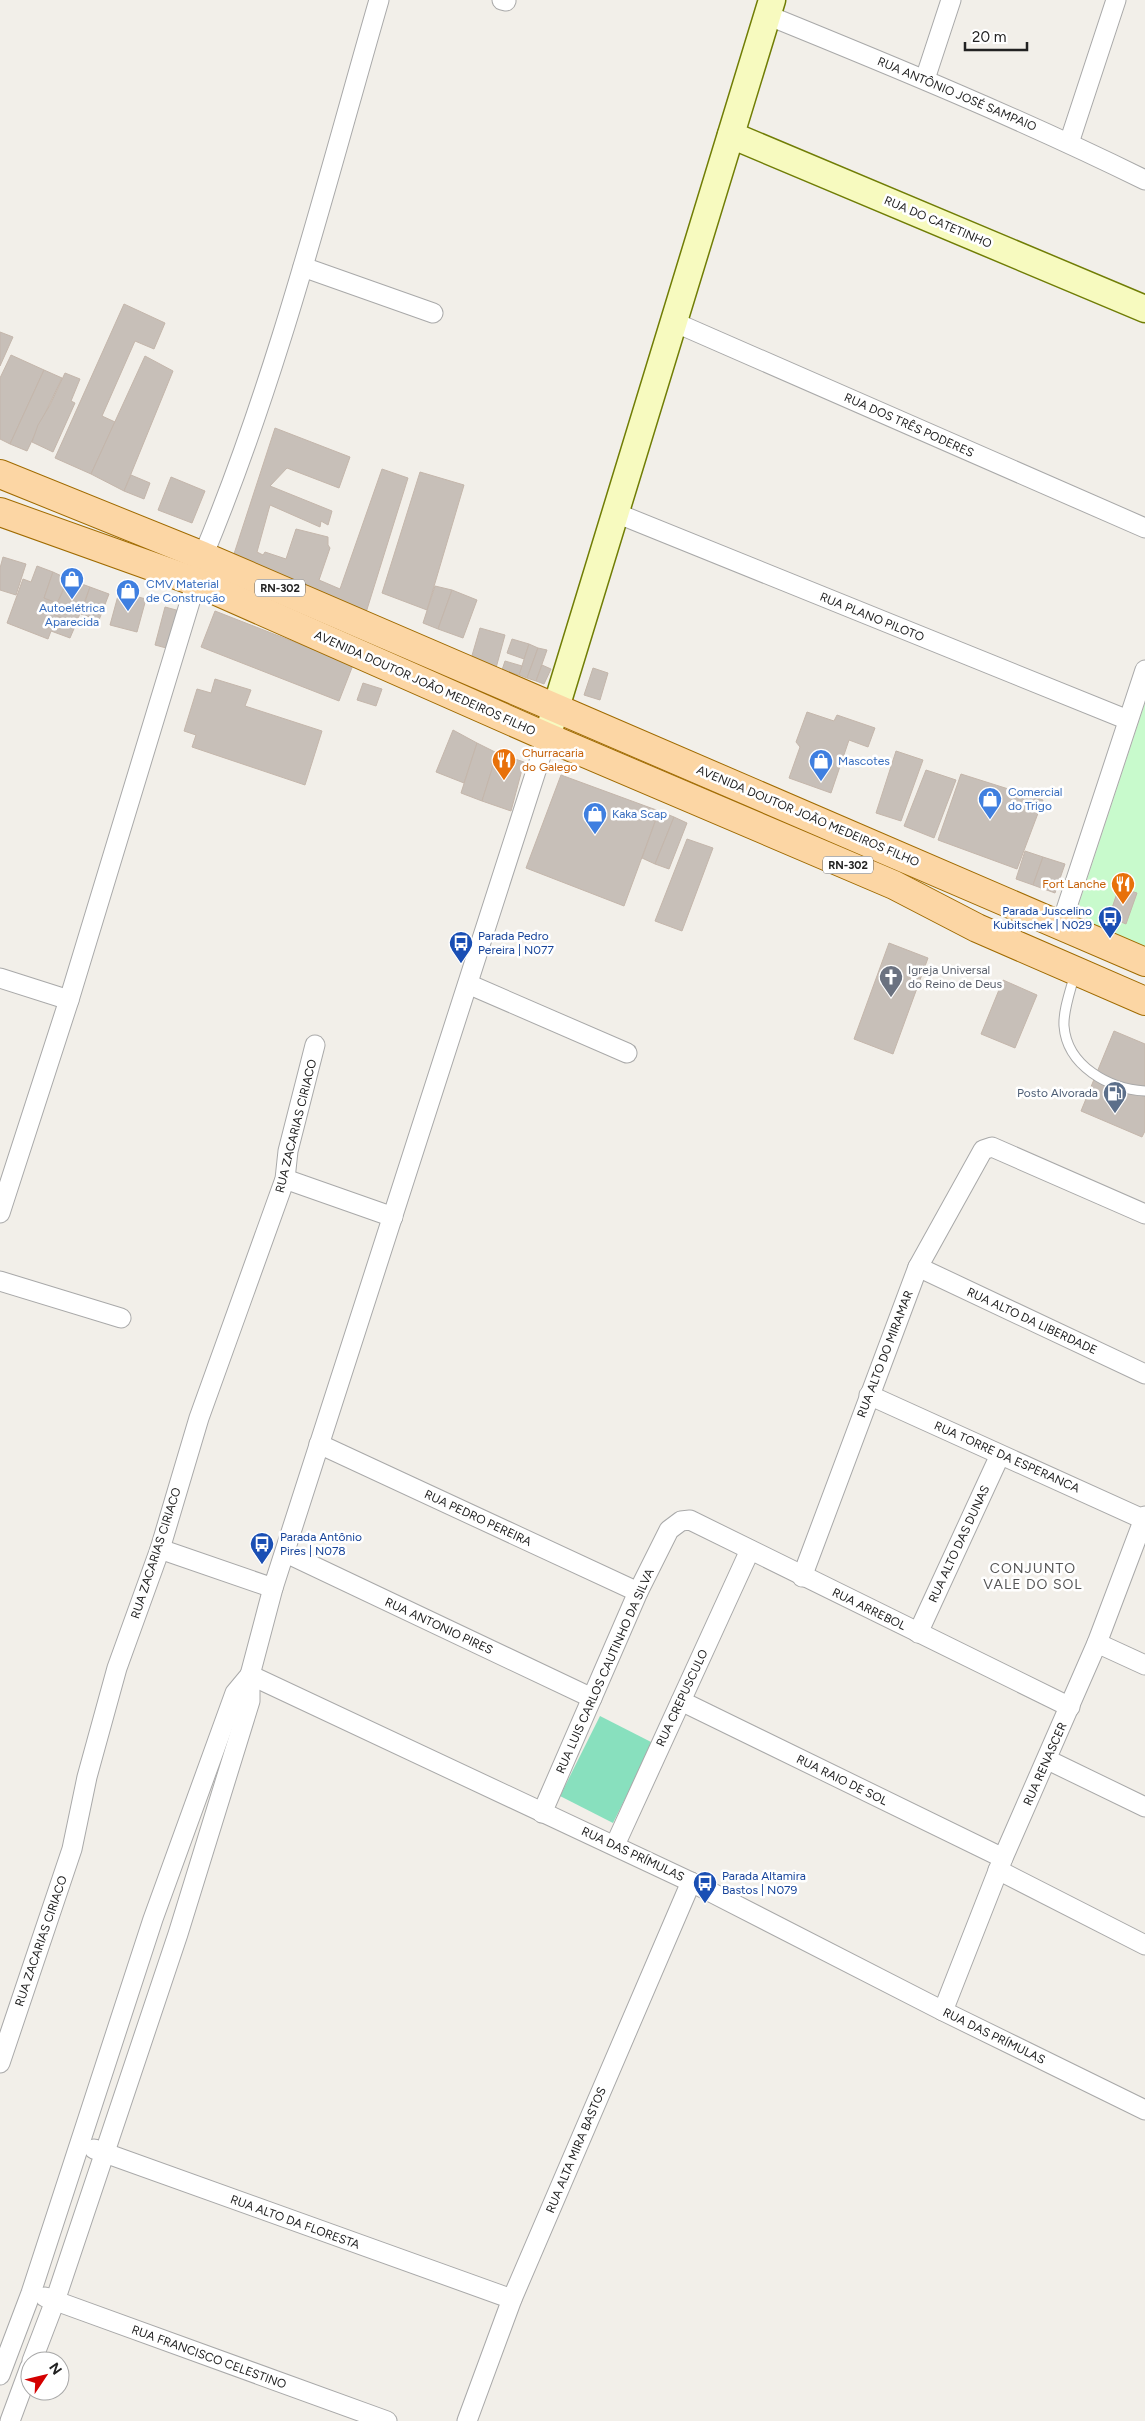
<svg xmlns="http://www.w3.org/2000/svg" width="1145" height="2421" font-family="Figtree,sans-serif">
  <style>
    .park { fill: #c8facc }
    .pitch { fill: #88e0be }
    .building { fill: #c7bfb8; stroke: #c4b6ab }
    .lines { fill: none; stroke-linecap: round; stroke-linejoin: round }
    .lane-casing { stroke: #a9a9a9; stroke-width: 11 }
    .street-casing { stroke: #a9a9a9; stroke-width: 21 }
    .secondary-casing { stroke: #707d05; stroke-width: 29 }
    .primary-casing { stroke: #a06b00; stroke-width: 30 }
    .lane { stroke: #fff; stroke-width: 9 }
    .street { stroke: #fff; stroke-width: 19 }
    .secondary { stroke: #f7fabf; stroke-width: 26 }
    .primary { stroke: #fcd6a4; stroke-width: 28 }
    .labels { text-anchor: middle; stroke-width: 5; stroke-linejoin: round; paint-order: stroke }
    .shield { fill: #fff; stroke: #646464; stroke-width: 1 }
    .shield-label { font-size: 11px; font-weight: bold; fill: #222 }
    .street-label { font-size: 12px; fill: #222; stroke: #fff }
    .shop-label { font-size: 12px; fill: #366cbe; stroke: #fff; text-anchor: start }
    .food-label { font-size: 12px; fill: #c56008; stroke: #fff; text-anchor: start }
    .transit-label { font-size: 12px; fill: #164399; stroke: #fff; text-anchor: start }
    .worship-label { font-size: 12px; fill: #5b616d; stroke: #fff; text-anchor: start }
    .service-label { font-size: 12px; fill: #4e5e75; stroke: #fff; text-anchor: end }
    .neighbourhood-label { font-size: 14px; letter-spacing: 1px; fill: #555; stroke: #fff }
  </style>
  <rect width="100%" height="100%" fill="#f2efe9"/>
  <polygon class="park" points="1145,703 1145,949 1095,934 1079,904"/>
  <polygon class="pitch" points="600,1716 653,1743 613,1823 560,1796"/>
  <g class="building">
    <polygon points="124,304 165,323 154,349 135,341 102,416 115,422 91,474 55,458"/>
    <polygon points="0,332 13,337 0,366"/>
    <polygon points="11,355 44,370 10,444 0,439 0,378"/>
    <polygon points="145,356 173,371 124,491 91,474"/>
    <polygon points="44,370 62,378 27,451 10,444"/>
    <polygon points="65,373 80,379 71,401 75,403 53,452 32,442 38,425 50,405"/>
    <polygon points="275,428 350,457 339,488 287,468 270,486 332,511 328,525 321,521 320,527 270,505 257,552 263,555 265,552 286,559 296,529 328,537 328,545 330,548 319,580 340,589 382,469 408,478 364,619 232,560"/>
    <polygon points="420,472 464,485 427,610 382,593"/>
    <polygon points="131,475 150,483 144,499 124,491"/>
    <polygon points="171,477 205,491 192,523 158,510"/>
    <polygon points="3,557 26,564 16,595 0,590 0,568"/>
    <polygon points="37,566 53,572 44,598 57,603 53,614 76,624 70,638 51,631 48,639 7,623 23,579 31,582"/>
    <polygon points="53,572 68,579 57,603 44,598"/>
    <polygon points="68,579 90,587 76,624 53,614"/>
    <polygon points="435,586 452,590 438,629 423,623"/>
    <polygon points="90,587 109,594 99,620 81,614"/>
    <polygon points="452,590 477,600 463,638 438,629"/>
    <polygon points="119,592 146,599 137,632 110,625"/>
    <polygon points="165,607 180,611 170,649 155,645"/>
    <polygon points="215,611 353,665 339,701 201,647"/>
    <polygon points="480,628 505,635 496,668 471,659"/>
    <polygon points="512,639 529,644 524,659 507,653"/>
    <polygon points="529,644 538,648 527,678 519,675"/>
    <polygon points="538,648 547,650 536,681 527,678"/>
    <polygon points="505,661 522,666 519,675 502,670"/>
    <polygon points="542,665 551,669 544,684 536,681"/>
    <polygon points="593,668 608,673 600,700 584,695"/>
    <polygon points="215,679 251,690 245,706 322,731 305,785 192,747 196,735 184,731 197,689 211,693"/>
    <polygon points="363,683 382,689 376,706 357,700"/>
    <polygon points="807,712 834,721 837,715 875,728 868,747 849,740 831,793 789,778 800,747 796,742"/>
    <polygon points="453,730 477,743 464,783 436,772"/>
    <polygon points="477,743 497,753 482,801 461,793"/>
    <polygon points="896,751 923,760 901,821 876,813"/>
    <polygon points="497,753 524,762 511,811 482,801"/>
    <polygon points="926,770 956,780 934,838 904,826"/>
    <polygon points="961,774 1043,800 1017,869 938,840"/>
    <polygon points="561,775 659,811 624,906 526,868"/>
    <polygon points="659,811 674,817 655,864 642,858"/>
    <polygon points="674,817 687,823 669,869 655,864"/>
    <polygon points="687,839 713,848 682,931 655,921"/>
    <polygon points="1025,851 1043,857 1033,885 1016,879"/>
    <polygon points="1043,857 1065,864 1055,893 1033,885"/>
    <polygon points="1119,887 1137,893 1126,924 1109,917"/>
    <polygon points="889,943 928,958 893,1054 854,1039"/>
    <polygon points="1003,980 1037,995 1015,1048 981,1034"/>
    <polygon points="1114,1031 1145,1044 1145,1131 1142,1137 1081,1111"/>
  </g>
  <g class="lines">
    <g class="lane-casing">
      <path id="lane" d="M1075 973C1071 989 1063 1010 1064 1026 1067 1066 1109 1089 1145 1091"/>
    </g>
    <g class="street-casing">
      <g id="street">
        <polyline points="502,0 506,1"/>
        <path d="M767 15C895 67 1021 119 1145 180"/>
        <polyline points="925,79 951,0"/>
        <polyline points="1069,143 1116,0"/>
        <polyline points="303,267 433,313"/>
        <polyline points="674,322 1145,528"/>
        <polyline points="616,513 1128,720"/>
        <path d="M203 556C278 376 325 187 379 0"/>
        <polyline points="1061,925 1145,670"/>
        <polyline points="0,978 69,1000"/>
        <polyline points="468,984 627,1053"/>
        <polyline points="285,1179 393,1217"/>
        <polyline points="0,1213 69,1000 196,582"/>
        <polyline points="918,1267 1145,1374"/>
        <polyline points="0,1281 121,1318"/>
        <polyline points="869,1395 1145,1520"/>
        <polyline points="319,1444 638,1592"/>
        <polyline points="160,1549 273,1588"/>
        <polyline points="286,1553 592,1698"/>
        <polyline points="802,1577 918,1267 983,1150 992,1147 1145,1214"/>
        <polyline points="918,1633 1000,1455"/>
        <polyline points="1097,1643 1145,1665"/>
        <polyline points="250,1675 691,1882 943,2011 1145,2110"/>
        <polyline points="681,1701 1003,1858"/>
        <polyline points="1048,1760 1145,1807"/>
        <polyline points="542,1813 638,1592 669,1530 681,1521 690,1520 1070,1707"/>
        <polyline points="615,1845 750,1550"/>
        <polyline points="998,1870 1145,1945"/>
        <polyline points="943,2011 1003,1858 1097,1643 1145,1516"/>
        <polyline points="0,2063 72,1849 87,1777 117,1668 160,1549 199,1418 285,1179 288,1151 315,1045"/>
        <polyline points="94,2149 512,2299"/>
        <polyline points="45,2297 387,2421"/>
        <polyline points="32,2361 55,2301 178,1934 250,1701 250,1675 273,1588 547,737"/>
        <polyline points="0,2375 31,2293 153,1919 235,1693 250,1675"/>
        <polyline points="10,2421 30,2367"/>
        <polyline points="467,2421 512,2299 691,1882"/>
      </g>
    </g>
    <g class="secondary-casing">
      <g id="secondary">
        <polyline points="731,135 1145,309"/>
        <polyline points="547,737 772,0"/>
      </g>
    </g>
    <g class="primary-casing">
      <g id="primary">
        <polyline points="0,474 203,556 1145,962"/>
        <polyline points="0,512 196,582 547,737 894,885 977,928 1145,1001"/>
      </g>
    </g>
    <use href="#lane" class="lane"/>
    <use href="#street" class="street"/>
    <use href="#secondary" class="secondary"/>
    <use href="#primary" class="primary"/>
  </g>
  <defs>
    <g id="shop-pin" transform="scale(1.25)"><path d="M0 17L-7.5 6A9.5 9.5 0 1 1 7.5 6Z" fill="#3f7fe0" stroke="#fff"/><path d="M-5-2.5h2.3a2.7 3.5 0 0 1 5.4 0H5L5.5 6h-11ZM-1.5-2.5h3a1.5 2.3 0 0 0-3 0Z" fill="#fff"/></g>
    <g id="restaurant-pin" transform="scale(1.25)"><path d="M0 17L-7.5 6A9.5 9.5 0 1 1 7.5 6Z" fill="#e8710a" stroke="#fff"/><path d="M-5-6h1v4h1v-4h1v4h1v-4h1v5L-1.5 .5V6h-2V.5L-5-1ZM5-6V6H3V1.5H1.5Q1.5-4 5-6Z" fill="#fff"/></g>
    <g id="bus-pin" transform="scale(1.25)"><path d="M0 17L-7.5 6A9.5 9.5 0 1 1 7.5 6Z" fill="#1a4fb4" stroke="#fff"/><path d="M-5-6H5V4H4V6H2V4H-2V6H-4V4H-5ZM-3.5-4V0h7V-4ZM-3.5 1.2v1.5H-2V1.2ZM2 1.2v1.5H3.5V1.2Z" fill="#fff"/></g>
    <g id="church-pin" transform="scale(1.25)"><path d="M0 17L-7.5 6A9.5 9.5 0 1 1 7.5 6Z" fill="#6b7280" stroke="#fff"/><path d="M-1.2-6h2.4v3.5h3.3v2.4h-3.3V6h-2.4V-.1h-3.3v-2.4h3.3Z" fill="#fff"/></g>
    <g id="fuel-pin" transform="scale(1.25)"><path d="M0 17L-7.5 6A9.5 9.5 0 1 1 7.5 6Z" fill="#5c6f8a" stroke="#fff"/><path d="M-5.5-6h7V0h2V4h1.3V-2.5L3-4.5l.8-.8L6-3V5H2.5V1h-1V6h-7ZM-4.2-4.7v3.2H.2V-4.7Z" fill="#fff"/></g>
  </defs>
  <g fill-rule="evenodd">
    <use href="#shop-pin" x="72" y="579"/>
    <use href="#shop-pin" x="128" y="591"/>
    <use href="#restaurant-pin" x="504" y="760"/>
    <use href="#shop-pin" x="821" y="761"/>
    <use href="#shop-pin" x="990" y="799"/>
    <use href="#shop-pin" x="595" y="814"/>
    <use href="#restaurant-pin" x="1123" y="884"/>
    <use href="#bus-pin" x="1110" y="918"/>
    <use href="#bus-pin" x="461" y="943"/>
    <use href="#church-pin" x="891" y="977"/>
    <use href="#fuel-pin" x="1115" y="1093"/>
    <use href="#bus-pin" x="262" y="1544"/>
    <use href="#bus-pin" x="705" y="1883"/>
  </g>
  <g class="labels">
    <g class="shield">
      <rect x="255" y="579.5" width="50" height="17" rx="4"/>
      <rect x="823" y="856.5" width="50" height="17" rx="4"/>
    </g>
    <g class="shield-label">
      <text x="280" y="592">RN-302</text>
      <text x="848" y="869">RN-302</text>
    </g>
    <g class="street-label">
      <text transform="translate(957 94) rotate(23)" y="4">RUA ANTÔNIO JOSÉ SAMPAIO</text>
      <text transform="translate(938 222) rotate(23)" y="4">RUA DO CATETINHO</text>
      <text transform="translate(909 425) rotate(24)" y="4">RUA DOS TRÊS PODERES</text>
      <text transform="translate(872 617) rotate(22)" y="4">RUA PLANO PILOTO</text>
      <text transform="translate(425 683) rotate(24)" y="4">AVENIDA DOUTOR JOÃO MEDEIROS FILHO</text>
      <text transform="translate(808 816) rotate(23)" y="4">AVENIDA DOUTOR JOÃO MEDEIROS FILHO</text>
      <text transform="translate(296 1126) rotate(-76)" y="4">RUA ZACARIAS CIRIACO</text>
      <text transform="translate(1032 1321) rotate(25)" y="4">RUA ALTO DA LIBERDADE</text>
      <text transform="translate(885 1354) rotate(-69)" y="4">RUA ALTO DO MIRAMAR</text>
      <text transform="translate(1007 1457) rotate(24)" y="4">RUA TORRE DA ESPERANCA</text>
      <text transform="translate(478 1518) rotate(25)" y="4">RUA PEDRO PEREIRA</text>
      <text transform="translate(959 1544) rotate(-65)" y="4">RUA ALTO DAS DUNAS</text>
      <text transform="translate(156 1553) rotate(-72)" y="4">RUA ZACARIAS CIRIACO</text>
      <text transform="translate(869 1609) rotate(26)" y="4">RUA ARREBOL</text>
      <text transform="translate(439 1626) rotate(25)" y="4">RUA ANTONIO PIRES</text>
      <text transform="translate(605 1671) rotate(-66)" y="4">RUA LUIS CARLOS CAUTINHO DA SILVA</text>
      <text transform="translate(682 1698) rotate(-65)" y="4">RUA CREPUSCULO</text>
      <text transform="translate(1045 1764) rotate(-66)" y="4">RUA RENASCER</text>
      <text transform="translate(842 1780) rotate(26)" y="4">RUA RAIO DE SOL</text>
      <text transform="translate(633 1854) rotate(25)" y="4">RUA DAS PRÍMULAS</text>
      <text transform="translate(41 1941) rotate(-71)" y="4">RUA ZACARIAS CIRIACO</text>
      <text transform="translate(994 2036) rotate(26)" y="4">RUA DAS PRÍMULAS</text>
      <text transform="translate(576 2150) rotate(-67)" y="4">RUA ALTA MIRA BASTOS</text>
      <text transform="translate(295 2222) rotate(20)" y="4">RUA ALTO DA FLORESTA</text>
      <text transform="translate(209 2357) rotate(20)" y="4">RUA FRANCISCO CELESTINO</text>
    </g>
    <g class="shop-label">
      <text x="146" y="588">CMV Material<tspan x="146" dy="14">de Construção</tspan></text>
      <text x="72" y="612" text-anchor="middle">Autoelétrica<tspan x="72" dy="14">Aparecida</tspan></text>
      <text x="838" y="765">Mascotes</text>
      <text x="1008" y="796">Comercial<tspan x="1008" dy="14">do Trigo</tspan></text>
      <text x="612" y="818">Kaka Scap</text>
    </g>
    <g class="food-label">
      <text x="522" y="757">Churracaria<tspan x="522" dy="14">do Galego</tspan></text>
      <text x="1106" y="888" text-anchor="end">Fort Lanche</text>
    </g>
    <g class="transit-label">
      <text x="1092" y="915" text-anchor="end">Parada Juscelino<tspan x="1092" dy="14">Kubitschek | N029</tspan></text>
      <text x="478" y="940">Parada Pedro<tspan x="478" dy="14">Pereira | N077</tspan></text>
      <text x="280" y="1541">Parada Antônio<tspan x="280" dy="14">Pires | N078</tspan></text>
      <text x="722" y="1880">Parada Altamira<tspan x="722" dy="14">Bastos | N079</tspan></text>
    </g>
    <g class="worship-label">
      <text x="908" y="974">Igreja Universal<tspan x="908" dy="14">do Reino de Deus</tspan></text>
    </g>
    <g class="service-label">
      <text x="1098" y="1097">Posto Alvorada</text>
    </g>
    <g class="neighbourhood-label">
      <text x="1033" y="1573">CONJUNTO<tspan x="1033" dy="16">VALE DO SOL</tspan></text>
    </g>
  </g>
  <g transform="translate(45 2376) rotate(55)"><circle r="24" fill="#ffffff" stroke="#a7a7a7"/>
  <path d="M0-4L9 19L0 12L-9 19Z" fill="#d40000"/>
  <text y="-8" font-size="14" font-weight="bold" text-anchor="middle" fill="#222222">N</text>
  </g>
  <path d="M965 42v8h62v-8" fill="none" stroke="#222222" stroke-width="2.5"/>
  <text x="972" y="42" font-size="15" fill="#222222" stroke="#ffffff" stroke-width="4" paint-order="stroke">20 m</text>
</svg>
